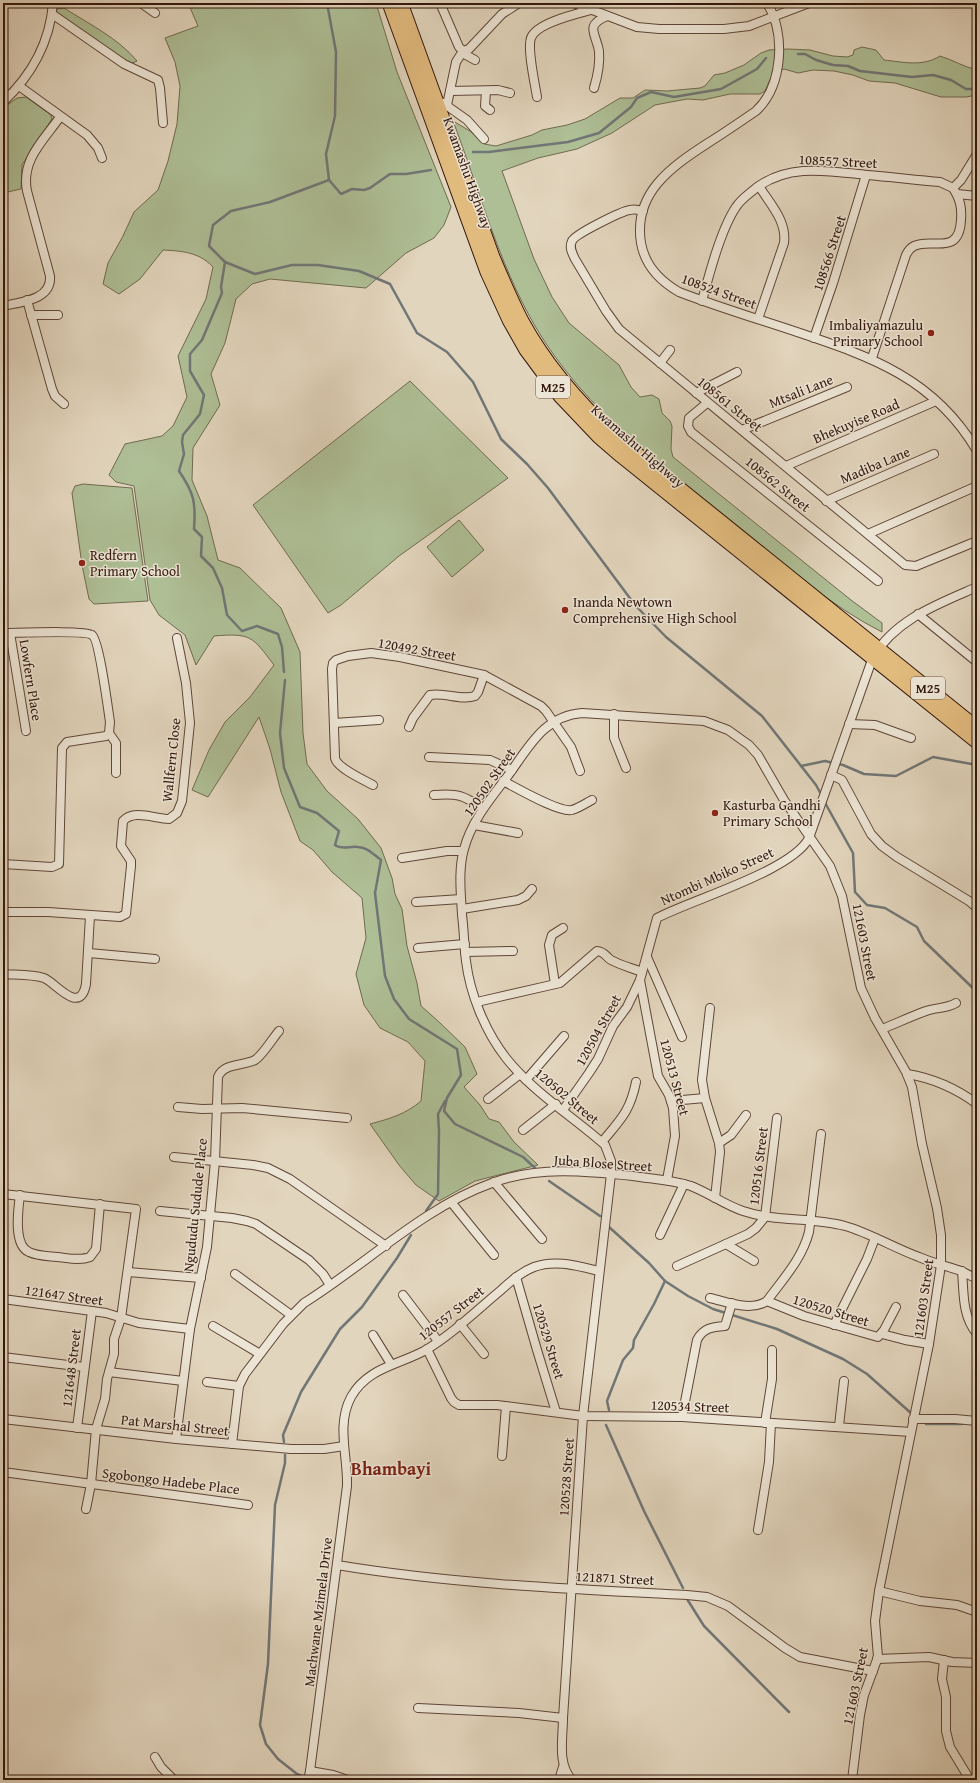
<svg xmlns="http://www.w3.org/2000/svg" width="980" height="1783" font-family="'Gentium Book Plus',serif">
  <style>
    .green { fill: #aebe95; stroke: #706a50 }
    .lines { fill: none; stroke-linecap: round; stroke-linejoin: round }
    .stream { stroke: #717676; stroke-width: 2.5 }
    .street-casing { stroke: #5f4638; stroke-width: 10 }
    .primary-casing { stroke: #33170c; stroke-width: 15 }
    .street { stroke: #ece4d4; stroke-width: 8 }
    .primary { stroke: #e1ba7e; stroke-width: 13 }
    .poi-dot { fill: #8f2418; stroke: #ece4d4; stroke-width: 1.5 }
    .labels { text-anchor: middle; stroke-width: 3; stroke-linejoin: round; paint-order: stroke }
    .shield { fill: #ece4d4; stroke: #6a5448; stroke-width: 1 }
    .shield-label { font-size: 13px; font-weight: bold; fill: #33170c }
    .street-label { font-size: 14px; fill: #33170c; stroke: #ece4d4 }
    .poi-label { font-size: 14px; fill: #33170c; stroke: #ece4d4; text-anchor: start }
    .district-label { font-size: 18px; font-weight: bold; fill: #7a1f14; stroke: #ece4d4 }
  </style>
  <rect width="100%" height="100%" fill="#e2d5bd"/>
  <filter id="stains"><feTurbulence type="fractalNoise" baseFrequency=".005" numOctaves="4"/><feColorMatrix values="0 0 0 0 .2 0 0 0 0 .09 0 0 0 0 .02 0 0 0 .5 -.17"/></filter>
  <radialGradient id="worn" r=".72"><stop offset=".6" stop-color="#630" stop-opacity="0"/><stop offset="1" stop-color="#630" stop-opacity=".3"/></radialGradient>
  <g class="green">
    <path d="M188 3H376L397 72 451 207 444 225 434 238 406 253 366 288 270 279 252 284 236 299 225 343 211 374 220 405 193 448 192 480 207 516 218 560 240 568 281 608 300 652 303 733 307 764 327 791 358 819 381 848 392 878 395 894 402 909 407 946 417 983 421 1006 438 1021 465 1047 477 1074 464 1087 480 1105 489 1119 499 1122 514 1142 538 1165 475 1181 439 1201 416 1185 399 1165 370 1124C389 1119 406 1114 421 1101L425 1061 408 1042 380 1028 364 1005 356 974 366 938 362 898 332 872 313 850 300 841 281 792 270 749 259 717 208 797 192 790 209 750 225 722 250 697 274 665C252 636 251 633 214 636L196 665 185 635 159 615 150 600 134 486 116 482 109 475 125 444 162 436 173 426 187 397 178 356 206 299 213 267C199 252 182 251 163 250L140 279 119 294 103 284 108 263 123 236 134 212 158 190 168 161 177 124 180 86 175 62 165 38 198 26Z"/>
    <path d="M64 8C89 24 118 38 137 61L130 64 56 13 57 9Z"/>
    <path d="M862 47 876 50 884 60C903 62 923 67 940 56 953 60 964 67 977 70V95L966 97H941L895 83 869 81 853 75 834 71 813 70 798 73 784 69 772 75 765 91 760 94H730L703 100 687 99 655 105 612 133 577 149 538 158 502 171 534 259 552 297 569 323 619 365 631 387 640 397 652 395 659 399 662 413 670 421 672 426 671 449 673 457 851 600 882 623V632C830 606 787 566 743 530 666 468 586 413 535 326 498 262 479 189 453 121L470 131 484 144 496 146 532 135 542 130 567 125 585 119 620 98H633L645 90 667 91 700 88 705 86 714 75 725 73 744 65 761 53 769 50 788 49 810 50 833 56 847 57 853 55 854 50Z"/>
    <polygon points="26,97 51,115 52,119 22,165 21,189 3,193 3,108 17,98"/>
    <polygon points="410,381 508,478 399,556 341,605 328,613 253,505"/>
    <polygon points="83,484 132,488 148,601 94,604 89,599 82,565 72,493 75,486"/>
    <polygon points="459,520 484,550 452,577 427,547"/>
  </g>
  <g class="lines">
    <g class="stream">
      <polyline points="327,3 336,52 335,116 326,154 329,180 270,202 231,211 213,225 209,246 225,262 255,274 292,265 318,265 359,271 390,284 417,333 447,352 473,382 501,439 527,464 548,488 635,605 666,637 762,716 816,785 822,796"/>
      <polyline points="798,54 805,54 816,60 833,65 848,66 860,71 912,77 933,75 951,80 966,89 977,89"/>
      <polyline points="473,152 489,152 568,142 599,133 631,107 637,98 651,92 674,97 721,89 757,69 766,58"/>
      <polyline points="329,180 341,194 352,189 364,190 370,188 390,174 406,174 431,170"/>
      <path d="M225 262 221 287 222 293 202 340 190 354V371L204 395 200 414 183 435 182 442 184 454 179 471C194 493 196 502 194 529L202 537 201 556 213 568 222 588 227 615 242 631 257 626 278 634 282 647 284 672"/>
      <path d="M285 680 280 733 284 768 300 807 317 813 339 831 335 845C342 850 349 846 358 847 367 847 374 855 381 860L375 893 385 976 394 999 409 1019 457 1049 461 1075 447 1098 444 1111 455 1124 523 1157 535 1168"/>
      <polyline points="801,766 825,761 843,765 864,774 896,776 933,757 977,765"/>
      <polyline points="824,801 853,853 855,892 867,905 885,908 917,927 924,941 977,992"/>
      <polyline points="549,1181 600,1216"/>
      <polyline points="426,1211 438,1194 439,1131 438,1114 445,1101"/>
      <polyline points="609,1227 649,1263 665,1281 688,1296 713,1309 777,1329 843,1359 867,1374 912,1414"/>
      <polyline points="609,1410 607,1401 623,1360 633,1348 634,1340 654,1304 665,1281"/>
      <polyline points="926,1424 962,1424"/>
      <polyline points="606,1425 644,1511 683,1588"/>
      <polyline points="284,1442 283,1435 301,1392 340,1329 362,1307 397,1258 411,1235"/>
      <polyline points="285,1455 285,1463 275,1505 268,1664 260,1725 266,1744 278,1759 297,1774 313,1780"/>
      <polyline points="687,1599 704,1626 789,1712"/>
    </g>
    <g class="street-casing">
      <g id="street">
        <polyline points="141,3 155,13"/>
        <polyline points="440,3 459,47 463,51 469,49 502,14 519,3"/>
        <polyline points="574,3 637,27 659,29 724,29 749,26 809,3"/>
        <path d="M767 3C786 33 783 86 756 111 740 122 724 133 708 143 671 167 633 193 641 243 645 266 660 281 679 292 718 307 758 319 797 332 872 357 935 379 977 451"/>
        <polyline points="52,14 124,64 158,80 160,88 163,123"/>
        <polyline points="19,86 87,135 98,148 102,158"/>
        <path d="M594 88C597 78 600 62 599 51 596 33 584 26 607 16"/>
        <polyline points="450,91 498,90 510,93"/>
        <polyline points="486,91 485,106 490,110"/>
        <path d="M537 97C535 84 527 49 531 38 536 23 576 14 591 10"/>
        <path d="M3 102C31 76 50 42 53 3"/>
        <polyline points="443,103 467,120 484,139"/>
        <polyline points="447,105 456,62 463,51 466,55 475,60"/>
        <polyline points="953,188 961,180 977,154"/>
        <polyline points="957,194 977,196"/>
        <path d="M643 211C639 210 634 209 630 210 622 211 575 234 572 241 569 247 572 253 575 259L606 311 619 329 905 565 916 566 977 541"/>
        <polyline points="27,300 52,389 55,396 64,404"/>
        <path d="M702 301C709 275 721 229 736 207 741 199 749 194 756 188 789 163 828 171 867 175 891 177 916 180 940 182L953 188C960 199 962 207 961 220 959 257 932 237 914 246 910 248 908 251 906 255L872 358"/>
        <path d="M3 306C21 302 52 300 50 276L27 191C21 160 43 141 60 117"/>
        <polyline points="31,315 58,315"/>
        <path d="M758 319 784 243C787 221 770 204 759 186"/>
        <polyline points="814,338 833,283 866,175"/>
        <polyline points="660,363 670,350"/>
        <polyline points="696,393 737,372"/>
        <polyline points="707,403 689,418 688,426 691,432 878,581"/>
        <polyline points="742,430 847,387"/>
        <polyline points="786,466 936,401"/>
        <polyline points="826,501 934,454"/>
        <polyline points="868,534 977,486"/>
        <polyline points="918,614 977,662"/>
        <path d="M3 633C16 633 85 630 92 635 99 639 108 709 110 722L109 733 106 736 67 742 62 748 59 864 52 867 3 864"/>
        <polyline points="10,633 26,731"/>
        <polyline points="614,714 614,738 626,768"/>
        <polyline points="334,723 379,720"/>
        <polyline points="849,724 875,725 911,738"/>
        <path d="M409 727 413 718 430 695C445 692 461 701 475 696L478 692 484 675"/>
        <polyline points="109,733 116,743 116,773"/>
        <polyline points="429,757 490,760 512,770"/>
        <polyline points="831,775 842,780 871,834 882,846 897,857 969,901 977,908"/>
        <path d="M503 781C517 788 559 813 572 810 579 808 586 803 592 800"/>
        <path d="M373 785C364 780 337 768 335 758L332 669 333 663 336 660 348 656 371 653 400 657 484 675 541 706 546 711 571 747 580 771"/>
        <path d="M434 795C457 793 464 795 483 809"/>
        <polyline points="474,825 518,833"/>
        <polyline points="402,858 447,851 463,851"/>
        <polyline points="416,902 461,899"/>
        <polyline points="462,909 518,900 526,896 532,889"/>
        <path d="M3 912H48L120 917 126 914 131 866V861L121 846 123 821C134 809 155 819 169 819L177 813 182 801 190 723 186 683 177 638"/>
        <polyline points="418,948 465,944"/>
        <polyline points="465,952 513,951"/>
        <polyline points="89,953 155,959"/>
        <polyline points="647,957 682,1037"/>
        <path d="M3 974C16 975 31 974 44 978 54 981 80 1017 86 984L90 916"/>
        <polyline points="640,980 658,1076 669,1095 673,1108 675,1136 667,1180"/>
        <polyline points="555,984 549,945 552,935 563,928"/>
        <path d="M477 1002 560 983 597 951C604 951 606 957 611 960 620 965 632 968 642 972"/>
        <polyline points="710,1008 702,1080 705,1098 719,1143 720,1152 715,1198"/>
        <path d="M882 1029C897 1023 912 1016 926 1011 937 1007 946 1009 956 1003"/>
        <path d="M907 1074C932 1078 957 1089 977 1104"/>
        <polyline points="526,1080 564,1036"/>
        <polyline points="488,1099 520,1074"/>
        <polyline points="671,1101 705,1098"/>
        <polyline points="178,1107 202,1109 242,1108 347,1118"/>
        <path d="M563 1110 589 1073 598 1059 613 1026 627 1007 640 980 657 918C693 899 792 871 809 838L873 657C896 619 938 604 977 587"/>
        <polyline points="523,1130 556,1104"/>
        <path d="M602 1142C620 1120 630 1112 636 1082"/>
        <polyline points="719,1143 731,1135 746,1115"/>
        <polyline points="174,1157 253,1165 268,1168 290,1179 386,1246"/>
        <polyline points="494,1182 542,1239"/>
        <polyline points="3,1194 136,1209 121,1318 114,1339 114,1354 107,1379 105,1399 96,1429 91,1484 86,1509"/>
        <path d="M20 1195C18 1210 13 1245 29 1252 37 1256 48 1256 57 1257 68 1258 80 1261 90 1257L96 1249 100 1204"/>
        <polyline points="451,1202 494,1255"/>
        <polyline points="160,1211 232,1218 247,1221 256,1224 309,1260 323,1274 330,1285"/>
        <polyline points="660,1235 684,1184"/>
        <polyline points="726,1244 754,1261"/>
        <polyline points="677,1266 748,1234 756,1228 765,1217 777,1118"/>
        <path d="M962 1271C964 1294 962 1316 977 1334"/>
        <polyline points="128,1272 201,1278"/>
        <polyline points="235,1274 291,1315"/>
        <polyline points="516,1277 537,1350 556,1412"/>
        <polyline points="403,1295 438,1341"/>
        <path d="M710 1298C728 1302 750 1312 767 1301 783 1279 802 1259 809 1232L821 1134"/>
        <polyline points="3,1299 92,1311 106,1313 139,1323 190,1329"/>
        <polyline points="767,1301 804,1316 878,1337 884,1330 896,1307"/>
        <polyline points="460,1324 484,1354"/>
        <polyline points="834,1325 867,1259 875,1238"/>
        <polyline points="213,1326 260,1354"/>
        <polyline points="882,1334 905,1340 929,1344"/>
        <polyline points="373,1335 391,1364"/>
        <polyline points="427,1349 451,1398 454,1402 459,1405 497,1405 583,1416 682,1417 911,1432"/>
        <polyline points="3,1357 84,1367"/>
        <polyline points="109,1372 183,1381"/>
        <polyline points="207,1382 239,1386"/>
        <path d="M682 1417 697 1340C703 1328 712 1327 725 1326L732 1303"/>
        <polyline points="3,1419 176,1439 291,1449 324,1449 344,1446"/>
        <polyline points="913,1419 955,1419 977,1421"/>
        <polyline points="765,1423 772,1379 772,1350"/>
        <polyline points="839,1426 844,1381"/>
        <polyline points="77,1428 92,1311"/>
        <path d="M176 1439 190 1329 207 1247 215 1161 218 1077C223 1063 244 1066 255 1060 262 1056 273 1038 279 1031"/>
        <path d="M232 1444 239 1386 245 1374 283 1324 304 1303C365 1265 424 1207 492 1183 537 1166 586 1171 633 1176 652 1179 672 1180 691 1186 709 1193 725 1205 743 1211 776 1222 811 1217 845 1226 870 1233 894 1248 919 1257 932 1263 947 1266 961 1271 966 1273 971 1277 977 1278"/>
        <polyline points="502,1456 506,1406"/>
        <polyline points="3,1472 248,1505"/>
        <polyline points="758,1530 769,1462 771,1423"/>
        <path d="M337 1565C452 1584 570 1589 687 1595L707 1597 728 1606 785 1648 800 1657 873 1671"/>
        <polyline points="879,1591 920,1601 957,1605 977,1612"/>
        <polyline points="877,1659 929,1657 952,1662 977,1663"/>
        <polyline points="944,1660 942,1679 946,1697 946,1731 950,1747 967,1775"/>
        <polyline points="418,1708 519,1713 563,1718"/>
        <polyline points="155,1757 161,1767 174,1780"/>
        <polyline points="310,1771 333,1775 348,1780"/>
        <path d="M308 1780 310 1771 347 1486C348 1456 336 1425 351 1397 367 1368 398 1365 424 1351 450 1336 476 1311 500 1291 510 1282 521 1272 534 1267 555 1259 578 1266 599 1271"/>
        <polyline points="559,1780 563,1767"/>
        <path d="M572 1780C557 1764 563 1738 563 1718L583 1416 611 1174V1161L605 1145C572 1116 533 1092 506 1058 485 1031 470 994 466 961 464 946 464 930 462 915 461 894 458 870 464 849 471 822 490 799 507 777 528 749 543 716 582 713L704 721 728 730 749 745 758 755 784 800 830 866 842 896 861 988 875 1018 906 1072 912 1087 922 1144 937 1208 941 1235V1265L929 1344 879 1591 875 1621 878 1657 864 1695 860 1715 852 1780"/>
      </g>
    </g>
    <g class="primary-casing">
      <g id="primary">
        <polyline points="389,3 487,272 509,320 526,350 560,396 599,437 621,456 977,742"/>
        <path d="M401 3 493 257C502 278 511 300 522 321 546 365 579 403 616 437L977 728"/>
      </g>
    </g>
    <use href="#street" class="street"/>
    <use href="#primary" class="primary"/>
  </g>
  <g class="poi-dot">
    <circle cx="931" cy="333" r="4"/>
    <circle cx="82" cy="563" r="4"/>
    <circle cx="565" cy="610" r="4"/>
    <circle cx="715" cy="813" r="4"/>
  </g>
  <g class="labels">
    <g class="shield">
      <rect x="536" y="376" width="34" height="22" rx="3"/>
      <rect x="911" y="677" width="34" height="22" rx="3"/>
    </g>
    <g class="shield-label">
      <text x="553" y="392">M25</text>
      <text x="928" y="693">M25</text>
    </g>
    <g class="street-label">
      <text transform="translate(838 161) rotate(3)" y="5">108557 Street</text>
      <text transform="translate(468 173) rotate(70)" y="5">Kwamashu Highway</text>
      <text transform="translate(829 253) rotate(-72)" y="5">108566 Street</text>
      <text transform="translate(719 291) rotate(20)" y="5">108524 Street</text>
      <text transform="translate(801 391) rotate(-22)" y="5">Mtsali Lane</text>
      <text transform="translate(730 404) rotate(39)" y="5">108561 Street</text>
      <text transform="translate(856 421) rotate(-23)" y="5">Bhekuyise Road</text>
      <text transform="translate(638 446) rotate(41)" y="5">Kwamashu Highway</text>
      <text transform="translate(875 465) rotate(-23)" y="5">Madiba Lane</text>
      <text transform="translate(778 484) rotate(39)" y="5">108562 Street</text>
      <text transform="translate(417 649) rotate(10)" y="5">120492 Street</text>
      <text transform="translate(31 680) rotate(81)" y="5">Lowfern Place</text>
      <text transform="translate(171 760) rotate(-84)" y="5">Wallfern Close</text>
      <text transform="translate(489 782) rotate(-55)" y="5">120502 Street</text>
      <text transform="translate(717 876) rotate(-24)" y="5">Ntombi Mbiko Street</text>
      <text transform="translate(865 942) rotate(79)" y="5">121603 Street</text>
      <text transform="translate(598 1030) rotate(-61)" y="5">120504 Street</text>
      <text transform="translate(675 1077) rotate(75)" y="5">120513 Street</text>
      <text transform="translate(567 1096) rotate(40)" y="5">120502 Street</text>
      <text transform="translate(603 1163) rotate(4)" y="5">Juba Blose Street</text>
      <text transform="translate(758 1166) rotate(-83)" y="5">120516 Street</text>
      <text transform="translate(195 1205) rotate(-84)" y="5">Ngududu Sudude Place</text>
      <text transform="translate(64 1295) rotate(8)" y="5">121647 Street</text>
      <text transform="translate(923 1298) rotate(-82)" y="5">121603 Street</text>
      <text transform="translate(831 1310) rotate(17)" y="5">120520 Street</text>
      <text transform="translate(451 1313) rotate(-38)" y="5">120557 Street</text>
      <text transform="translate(549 1341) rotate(73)" y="5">120529 Street</text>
      <text transform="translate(71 1368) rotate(-83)" y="5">121648 Street</text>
      <text transform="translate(690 1406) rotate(2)" y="5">120534 Street</text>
      <text transform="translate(175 1425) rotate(6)" y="5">Pat Marshal Street</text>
      <text transform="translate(566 1477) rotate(-86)" y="5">120528 Street</text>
      <text transform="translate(171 1481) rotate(7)" y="5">Sgobongo Hadebe Place</text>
      <text transform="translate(615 1578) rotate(3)" y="5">121871 Street</text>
      <text transform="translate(318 1612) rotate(-83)" y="5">Machwane Mzimela Drive</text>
      <text transform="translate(855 1686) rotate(-78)" y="5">121603 Street</text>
    </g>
    <g class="poi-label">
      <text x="923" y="330" text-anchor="end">Imbaliyamazulu<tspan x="923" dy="16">Primary School</tspan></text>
      <text x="90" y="560">Redfern<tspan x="90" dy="16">Primary School</tspan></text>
      <text x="573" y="607">Inanda Newtown<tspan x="573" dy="16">Comprehensive High School</tspan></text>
      <text x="723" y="810">Kasturba Gandhi<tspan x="723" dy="16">Primary School</tspan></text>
    </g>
    <g class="district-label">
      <text x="391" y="1475">Bhambayi</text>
    </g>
  </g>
  <rect width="980" height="1783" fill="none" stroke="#e2d5bd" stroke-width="16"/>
  <rect x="4" y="4" width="972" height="1775" fill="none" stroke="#33170c" stroke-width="2"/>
  <rect x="8" y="8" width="964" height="1767" fill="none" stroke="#33170c"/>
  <rect width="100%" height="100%" filter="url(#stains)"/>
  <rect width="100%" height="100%" fill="url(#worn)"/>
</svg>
